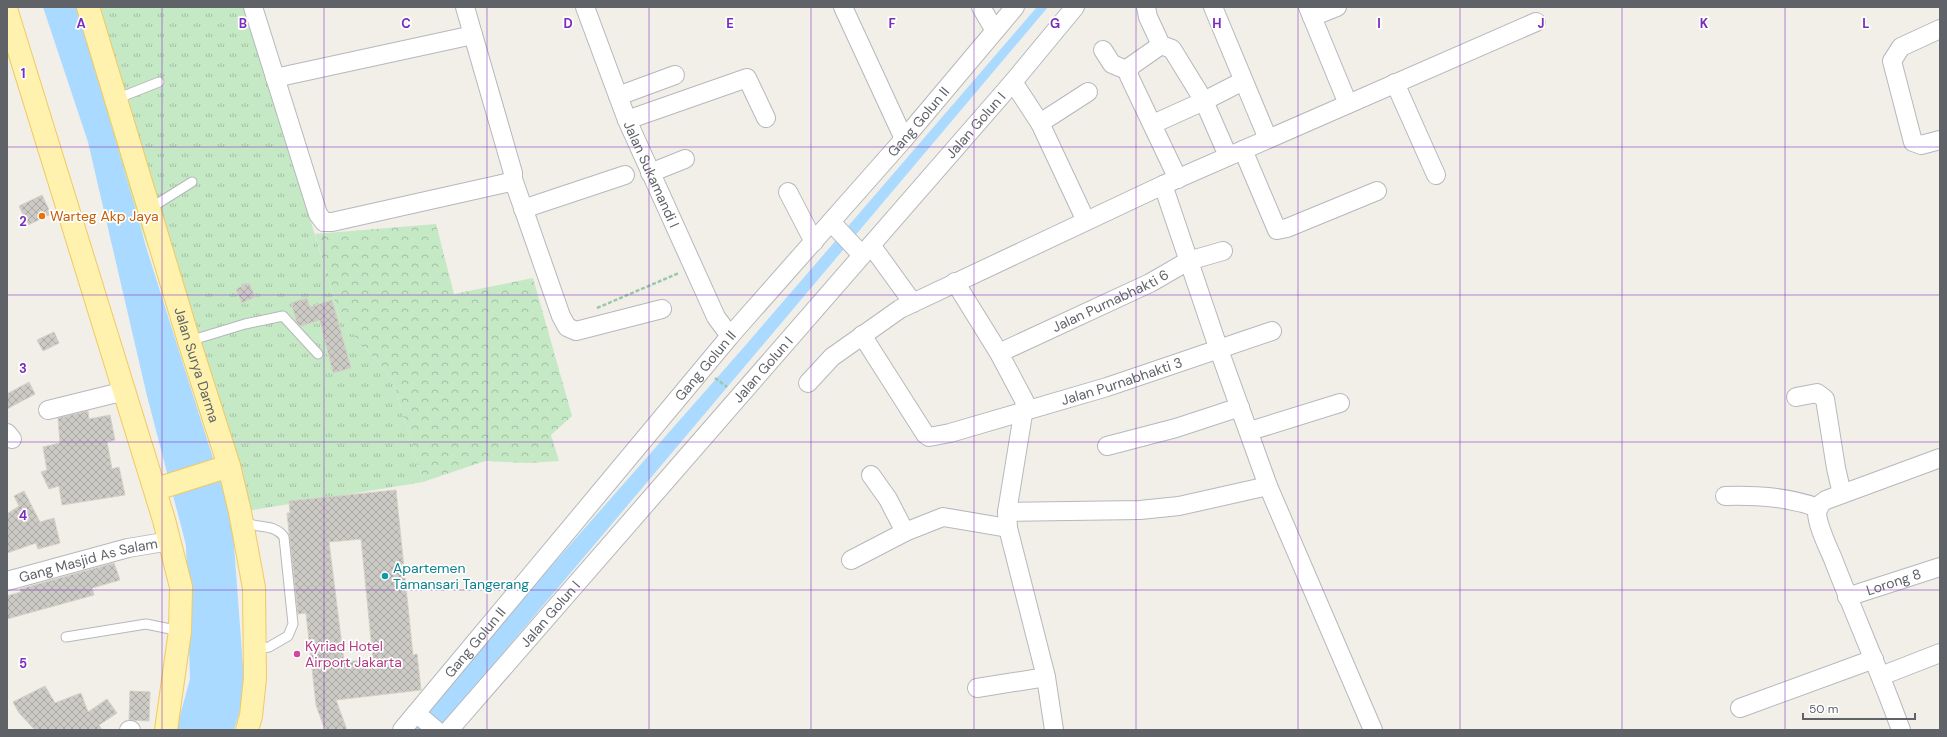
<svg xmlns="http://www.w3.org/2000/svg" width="1947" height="737" font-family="'DM Sans',sans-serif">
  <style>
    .grass { fill: url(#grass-tufts) }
    .forest { fill: url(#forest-crowns) }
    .water { fill: #aadaff }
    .building { fill: url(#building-cross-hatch); stroke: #d6d1c6; fill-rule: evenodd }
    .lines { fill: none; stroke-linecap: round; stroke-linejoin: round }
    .service-casing { stroke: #b5b8bc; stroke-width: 11 }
    .minor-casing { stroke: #b5b8bc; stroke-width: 20 }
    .primary-casing { stroke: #f2c960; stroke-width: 24 }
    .path { stroke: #9cc7a9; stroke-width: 2.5; stroke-dasharray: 4 2; stroke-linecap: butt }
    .service { stroke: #fff; stroke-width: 9 }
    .minor { stroke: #fff; stroke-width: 18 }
    .primary { stroke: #fff2af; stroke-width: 22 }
    .grid { fill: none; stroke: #7b2cbf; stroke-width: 1; stroke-opacity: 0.55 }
    .food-dot { fill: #e8710a; stroke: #fff; stroke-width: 1.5 }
    .culture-dot { fill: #0f9aa8; stroke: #fff; stroke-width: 1.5 }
    .hotel-dot { fill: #d1479c; stroke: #fff; stroke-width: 1.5 }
    .labels { text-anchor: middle; stroke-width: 3.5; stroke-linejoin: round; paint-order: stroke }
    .street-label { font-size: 14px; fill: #5f6368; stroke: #fff }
    .food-label { font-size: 14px; fill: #c56008; stroke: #fff; text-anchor: start }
    .culture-label { font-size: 14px; fill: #0d838f; stroke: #fff; text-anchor: start }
    .hotel-label { font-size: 14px; fill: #b23c85; stroke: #fff; text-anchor: start }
    .grid-label { font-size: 13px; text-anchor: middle; font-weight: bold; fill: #7b2cbf; stroke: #fff; stroke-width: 3.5; stroke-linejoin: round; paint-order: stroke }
  </style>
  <defs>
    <pattern id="grass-tufts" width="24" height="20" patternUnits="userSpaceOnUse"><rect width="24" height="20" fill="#c5e8c5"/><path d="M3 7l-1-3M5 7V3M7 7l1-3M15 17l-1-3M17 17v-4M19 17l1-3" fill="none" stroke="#a3c0a4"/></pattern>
    <pattern id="forest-crowns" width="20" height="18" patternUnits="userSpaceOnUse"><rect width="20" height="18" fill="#c5e8c5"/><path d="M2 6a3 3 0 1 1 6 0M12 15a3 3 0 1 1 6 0" fill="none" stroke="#a3c0a4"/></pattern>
    <pattern id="building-cross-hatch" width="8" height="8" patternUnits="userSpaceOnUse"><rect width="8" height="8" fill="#cccac5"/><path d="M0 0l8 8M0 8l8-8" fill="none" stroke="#a9a8a4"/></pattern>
  </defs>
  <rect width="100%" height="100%" fill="#f1efe8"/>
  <polygon class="grass" points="75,7 247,7 340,319 393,380 423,482 240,512 184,342 136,215"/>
  <polygon class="forest" points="436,224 454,294 533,278 572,416 551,435 559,461 527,463 485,461 423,482 393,380 340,319 315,234"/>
  <g class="water">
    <polygon points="43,7 77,7 147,250 232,518 245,694 234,730 176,730 190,679 186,545 147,396 88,142"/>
    <polygon points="1037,7 1048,7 438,730 412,730 547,571 744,347"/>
  </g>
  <g class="building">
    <polygon points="42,195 51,214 28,225 19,206"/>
    <polygon points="249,283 255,297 242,303 236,289"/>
    <polygon points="307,298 310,307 332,300 351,368 333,373 320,320 301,326 297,323 291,303"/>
    <polygon points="54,332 59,343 43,351 37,340"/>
    <polygon points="29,382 35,394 7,409 7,394"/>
    <polygon points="88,411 89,419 110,415 115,440 107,442 112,469 119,467 125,495 62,505 59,486 49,489 41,472 47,470 43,447 60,443 58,418"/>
    <path d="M396 490 413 655 417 654 421 690 336 700 347 730H325L316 705 306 613 298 614 287 513H290L289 501ZM361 539 373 659 344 662 329 542Z"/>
    <polygon points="24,491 40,522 54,518 60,543 38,549 36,543 7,553 7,514 19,506 14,496"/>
    <polygon points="114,563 120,580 92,588 94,595 7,619 7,596 21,592 20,589"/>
    <polygon points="45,686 55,703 81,693 88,712 107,699 117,713 99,725 102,730 35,730 19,713 13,702"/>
    <polygon points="130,691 150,692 149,721 129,720"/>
  </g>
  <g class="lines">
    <g class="service-casing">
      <g id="service">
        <polyline points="116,99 159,82"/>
        <polyline points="149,209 192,182"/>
        <polyline points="189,341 245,324 283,316 318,354"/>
        <path d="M244 522C258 529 274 523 284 537L293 624 288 636 269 647 255 649"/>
        <polyline points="66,637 146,624 180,631"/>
      </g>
    </g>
    <g class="minor-casing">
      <g id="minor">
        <polyline points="253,7 318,214 324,222 332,222 506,183 513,179"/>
        <polyline points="465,7 513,173 513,179 561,316 567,327 576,331 662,309"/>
        <path id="s1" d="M585 7 627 120 716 317 730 336"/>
        <polyline points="843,7 904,139"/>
        <polyline points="981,7 995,31"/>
        <polyline points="1146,7 1148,17 1161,45 1172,49 1204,101 1228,156"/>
        <polyline points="1213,7 1268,139"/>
        <polyline points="1308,7 1348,104"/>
        <polyline points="1312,17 1337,7"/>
        <polyline points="1940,29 1901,47 1892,61 1913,142 1921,145 1940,140"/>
        <polyline points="1161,45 1131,66 1129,71 1129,76 1178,179"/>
        <polyline points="1103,50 1112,64 1129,71"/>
        <polyline points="275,78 473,35"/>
        <polyline points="1013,82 1040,123 1086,221"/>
        <polyline points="1395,83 1436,175"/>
        <polyline points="618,96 675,75"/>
        <polyline points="627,120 747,78 766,118"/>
        <polyline points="1040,123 1088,92"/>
        <polyline points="1153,124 1204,101 1243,81"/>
        <polyline points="1243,150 1277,230 1287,228 1377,191"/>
        <polyline points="650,173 685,159"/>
        <polyline points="1163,185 1219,350 1268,486 1373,730"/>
        <polyline points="788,192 814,242"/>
        <polyline points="523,209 625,175"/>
        <polyline points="831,222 862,255"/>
        <polyline points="871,245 913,303"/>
        <polyline points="955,282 999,353 1025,402 1007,512 1008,528 1046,677 1054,730"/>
        <path id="s2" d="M862 335 925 434 929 437 950 433 1107 387 1272 331"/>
        <path id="s3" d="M999 353 1150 283 1188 261 1223 251"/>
        <polyline points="808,383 832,357 900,309 1163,185 1536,22"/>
        <polyline points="1796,397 1817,393 1825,399 1836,468 1842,494"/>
        <polyline points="48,410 125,391"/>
        <polyline points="1250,431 1340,403"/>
        <polyline points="7,433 12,439"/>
        <polyline points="1107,446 1176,428 1240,407"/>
        <polyline points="871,475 888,499 905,532"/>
        <path d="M1725 496C1758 495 1787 497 1819 508"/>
        <polyline points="1007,512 1140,510 1179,506 1268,486"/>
        <polyline points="851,560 905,532 943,517 1008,528"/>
        <path id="s4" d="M7 581 128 548 170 541"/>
        <path id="s5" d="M1847 597 1940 567"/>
        <polyline points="1881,676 1940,653"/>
        <polyline points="977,688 1046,677"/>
        <polyline points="1740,708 1874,659"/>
        <polyline points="416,713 436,730"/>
        <polyline points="129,730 131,730"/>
        <path id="s6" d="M402 730 730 336 904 139 1015 7"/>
        <path id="s7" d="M449 730 1013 82 1075 7"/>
        <path d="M1901 730C1880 672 1855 616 1833 559 1828 547 1817 525 1817 512 1817 506 1821 503 1826 500L1940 458"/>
      </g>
    </g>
    <g class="primary-casing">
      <g id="primary">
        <path id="s8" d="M88 7 189 341 229 466 240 512 254 588 255 678 251 716 247 730"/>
        <polyline points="7,12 164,520 181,587 180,631 166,730"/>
        <polyline points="166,486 229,466"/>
      </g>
    </g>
    <g class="path">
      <polyline points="597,308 679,273"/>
      <polyline points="715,378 727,387"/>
    </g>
    <use href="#service" class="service"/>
    <use href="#minor" class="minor"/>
    <use href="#primary" class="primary"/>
  </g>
  <path class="grid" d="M162 7V730M324 7V730M487 7V730M649 7V730M811 7V730M974 7V730M1136 7V730M1298 7V730M1460 7V730M1622 7V730M1785 7V730M7 147H1940M7 295H1940M7 442H1940M7 590H1940"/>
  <circle class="food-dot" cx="42" cy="216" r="4"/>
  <circle class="culture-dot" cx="385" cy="576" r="4"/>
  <circle class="hotel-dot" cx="297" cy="654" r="4"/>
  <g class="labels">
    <g class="street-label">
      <text dy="5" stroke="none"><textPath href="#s6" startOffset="798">Gang Golun II</textPath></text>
      <text dy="5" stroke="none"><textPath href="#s7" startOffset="802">Jalan Golun I</textPath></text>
      <text dy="5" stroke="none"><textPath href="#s1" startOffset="180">Jalan Sukamandi I</textPath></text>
      <text dy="5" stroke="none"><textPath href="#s3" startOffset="123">Jalan Purnabhakti 6</textPath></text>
      <text dy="5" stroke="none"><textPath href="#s8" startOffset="374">Jalan Surya Darma</textPath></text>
      <text dy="5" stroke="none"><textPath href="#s6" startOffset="474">Gang Golun II</textPath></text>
      <text dy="5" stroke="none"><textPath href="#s7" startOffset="478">Jalan Golun I</textPath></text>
      <text dy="5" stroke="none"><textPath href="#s2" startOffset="323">Jalan Purnabhakti 3</textPath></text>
      <text dy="5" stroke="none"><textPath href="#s4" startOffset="84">Gang Masjid As Salam</textPath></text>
      <text dy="5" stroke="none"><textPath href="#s5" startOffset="49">Lorong 8</textPath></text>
      <text dy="5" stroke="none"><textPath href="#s7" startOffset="154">Jalan Golun I</textPath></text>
      <text dy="5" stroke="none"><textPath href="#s6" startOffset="114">Gang Golun II</textPath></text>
    </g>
    <g class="food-label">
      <text x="50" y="221">Warteg Akp Jaya</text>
    </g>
    <g class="culture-label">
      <text x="393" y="573">Apartemen<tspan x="393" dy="16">Tamansari Tangerang</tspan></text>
    </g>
    <g class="hotel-label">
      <text x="305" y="651">Kyriad Hotel<tspan x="305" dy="16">Airport Jakarta</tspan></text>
    </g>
  </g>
  <g class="grid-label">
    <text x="81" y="28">A</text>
    <text x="243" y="28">B</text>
    <text x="406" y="28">C</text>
    <text x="568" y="28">D</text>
    <text x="730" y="28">E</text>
    <text x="892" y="28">F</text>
    <text x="1055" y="28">G</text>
    <text x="1217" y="28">H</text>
    <text x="1379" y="28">I</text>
    <text x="1541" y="28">J</text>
    <text x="1704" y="28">K</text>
    <text x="1866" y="28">L</text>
    <text x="23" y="78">1</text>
    <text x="23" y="226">2</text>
    <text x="23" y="373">3</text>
    <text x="23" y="520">4</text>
    <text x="23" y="668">5</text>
  </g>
  <rect width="1947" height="737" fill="none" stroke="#5f6368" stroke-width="16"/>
  <path d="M1803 713v6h112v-6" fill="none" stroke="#5f6368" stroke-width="2"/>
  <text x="1809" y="713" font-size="12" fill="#5f6368" stroke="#ffffff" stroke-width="3" paint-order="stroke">50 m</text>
</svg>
